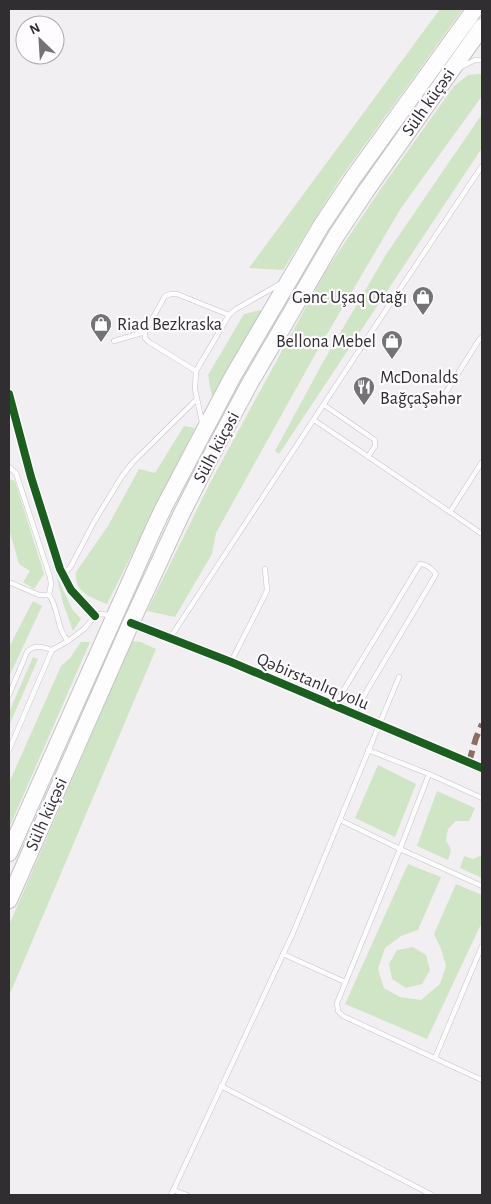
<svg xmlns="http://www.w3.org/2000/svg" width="491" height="1204" font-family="'Alegreya Sans',sans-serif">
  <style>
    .green { fill: #d0e5c5 }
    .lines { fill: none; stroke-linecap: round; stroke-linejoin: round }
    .lane-casing { stroke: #c5c3c6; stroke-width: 5.5 }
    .street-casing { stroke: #c5c3c6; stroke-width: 10 }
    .highway-casing { stroke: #c5c3c6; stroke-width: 18 }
    .lane { stroke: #fdfdfd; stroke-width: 4.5 }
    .street { stroke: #fdfdfd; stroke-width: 9 }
    .highway { stroke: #fdfdfd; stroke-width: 16 }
    .quiet { stroke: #8d6e63; stroke-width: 6; stroke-dasharray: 12 6; stroke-linecap: butt }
    .cycleway-casing { stroke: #fefcff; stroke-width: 11 }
    .cycleway { stroke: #1b5e20; stroke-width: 8 }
    .labels { text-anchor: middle; stroke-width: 4.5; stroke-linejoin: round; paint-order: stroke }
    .street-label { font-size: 18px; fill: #302e31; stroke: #fefcff }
    .poi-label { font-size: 18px; fill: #302e31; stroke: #fefcff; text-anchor: end }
  </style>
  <rect width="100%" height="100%" fill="#f2eff3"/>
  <g class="green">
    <polygon points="440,9 463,9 340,179 283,270 249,268"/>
    <polygon points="477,74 482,74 482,96 401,208 316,353 216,533 212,554 175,617 147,611 210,483 325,272 382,187 454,86 468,75"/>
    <polygon points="482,114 482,148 279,454 275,451 322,364 387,253"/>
    <polygon points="265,309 212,397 208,375 244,314"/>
    <path d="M184 426 195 428 107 604C91 597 74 593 76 572L108 526 139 469 155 473Z"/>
    <polygon points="9,479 15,481 44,574 34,589 23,582 30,571 19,564 9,529"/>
    <polygon points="56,575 72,609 81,619 73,631 63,603"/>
    <polygon points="33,601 42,606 9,677 9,647"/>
    <polygon points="132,641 141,642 156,649 9,996 9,925"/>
    <polygon points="81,642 90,642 9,828 9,783 61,666 70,658"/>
    <polygon points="33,657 38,659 9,726 9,712"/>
    <polygon points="378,765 416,784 395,837 355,818"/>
    <polygon points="437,791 475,808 469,821 456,821 448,829 446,840 451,850 448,860 417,846"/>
    <polygon points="482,855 482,878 460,868 464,856 473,859"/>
    <polygon points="408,864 441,877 418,930 401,936 385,948 378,969 384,988 400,997 421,1000 440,984 446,966 441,949 434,934 456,884 482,895 482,922 427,1039 345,1004"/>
    <polygon points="413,947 426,955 430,970 422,984 406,988 392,979 389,964 397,950"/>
  </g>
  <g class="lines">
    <g class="lane-casing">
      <g id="lane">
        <polyline points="461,67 475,60 482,60"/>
        <polyline points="114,341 145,332"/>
        <polyline points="196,371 149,342 145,338 145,332 165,296 171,294 177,294 229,315"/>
        <polyline points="443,397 479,340 482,337"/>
        <polyline points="324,405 375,440 375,446 368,457"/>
        <polyline points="314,420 450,512 482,462"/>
        <polyline points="202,422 195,389 196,371 229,315 236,309 280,284"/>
        <polyline points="9,467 16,473 50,577 51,584 49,595"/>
        <polyline points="450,512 482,534"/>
        <polyline points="63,576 71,566 94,522 122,476 133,462 197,399"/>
        <path d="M9 582 39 595H49C59 608 56 628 68 641"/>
        <polyline points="170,638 364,343 482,166"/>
        <polyline points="231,662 264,597 267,590 265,569"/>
        <path d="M9 695 27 652C35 644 42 647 52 650"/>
        <path d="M334 706 420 564C426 564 432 569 436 574L435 576 353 714"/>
        <polyline points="9,750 52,650 68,641 84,629 95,616 100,614 110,615"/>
        <polyline points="368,750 429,774 482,798"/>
        <polyline points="429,774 400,849 337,1003 338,1011 343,1016 482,1080"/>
        <polyline points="340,820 400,849 482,886"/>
        <polyline points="283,954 345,982"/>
        <polyline points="435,1058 482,946"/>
        <polyline points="221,1086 432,1195"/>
        <polyline points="173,1190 187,1195"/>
        <polyline points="171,1195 293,933 399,677"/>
      </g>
    </g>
    <g class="street-casing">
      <g id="street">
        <polyline points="9,394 31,477 60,569 71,590 95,616"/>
        <polyline points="131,623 231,662 482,768"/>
      </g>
    </g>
    <g class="highway-casing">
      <g id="highway">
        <polyline points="9,853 154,528 164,507 233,376 321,226 353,178 475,9"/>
        <polyline points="9,900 131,623 181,515 213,452 250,383 336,236 366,191 482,27"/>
      </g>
    </g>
    <use href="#lane" class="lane"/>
    <use href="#street" class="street"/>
    <use href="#highway" class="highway"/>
    <polyline class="quiet" points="469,762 476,738 482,724"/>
    <g class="cycleway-casing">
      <g id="cycleway">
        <polyline points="9,394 31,477 60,569 71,590 95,616"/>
        <polyline points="131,623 231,662 482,768"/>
      </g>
    </g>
    <use href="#cycleway" class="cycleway"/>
  </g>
  <defs>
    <g id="shop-pin" transform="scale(1.125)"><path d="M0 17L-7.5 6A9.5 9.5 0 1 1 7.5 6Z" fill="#747275" stroke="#fefcff"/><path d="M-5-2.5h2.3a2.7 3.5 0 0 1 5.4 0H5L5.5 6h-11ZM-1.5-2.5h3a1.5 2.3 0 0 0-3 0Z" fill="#fff"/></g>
    <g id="restaurant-pin" transform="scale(1.125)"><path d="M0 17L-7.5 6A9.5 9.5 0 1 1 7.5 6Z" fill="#747275" stroke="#fefcff"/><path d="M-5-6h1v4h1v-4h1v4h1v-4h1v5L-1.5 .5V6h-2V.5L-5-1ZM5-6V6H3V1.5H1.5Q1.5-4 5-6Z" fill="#fff"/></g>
  </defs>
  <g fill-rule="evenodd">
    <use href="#shop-pin" x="423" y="297"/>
    <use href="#shop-pin" x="101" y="324"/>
    <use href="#shop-pin" x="392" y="341"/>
    <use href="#restaurant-pin" x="364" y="387"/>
  </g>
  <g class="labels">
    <g class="street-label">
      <text transform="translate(428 102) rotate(-55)" y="6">Sülh küçəsi</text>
      <text transform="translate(216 447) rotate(-62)" y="6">Sülh küçəsi</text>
      <text transform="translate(313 681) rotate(23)" y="6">Qəbirstanlıq yolu</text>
      <text transform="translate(46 814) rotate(-66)" y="6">Sülh küçəsi</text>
    </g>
    <g class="poi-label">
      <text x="407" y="303">Gənc Uşaq Otağı</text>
      <text x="117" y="330" text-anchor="start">Riad Bezkraska</text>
      <text x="376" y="347">Bellona Mebel</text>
      <text x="380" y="383" text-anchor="start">McDonalds<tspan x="380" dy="21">BağçaŞəhər</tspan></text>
    </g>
  </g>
  <rect width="491" height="1204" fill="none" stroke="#302e31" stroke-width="20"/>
  <g transform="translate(40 40) rotate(335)"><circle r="24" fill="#fefcff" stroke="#acaaad"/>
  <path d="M0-4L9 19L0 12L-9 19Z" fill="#747275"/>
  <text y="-8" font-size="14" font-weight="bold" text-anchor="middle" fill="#302e31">N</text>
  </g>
</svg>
